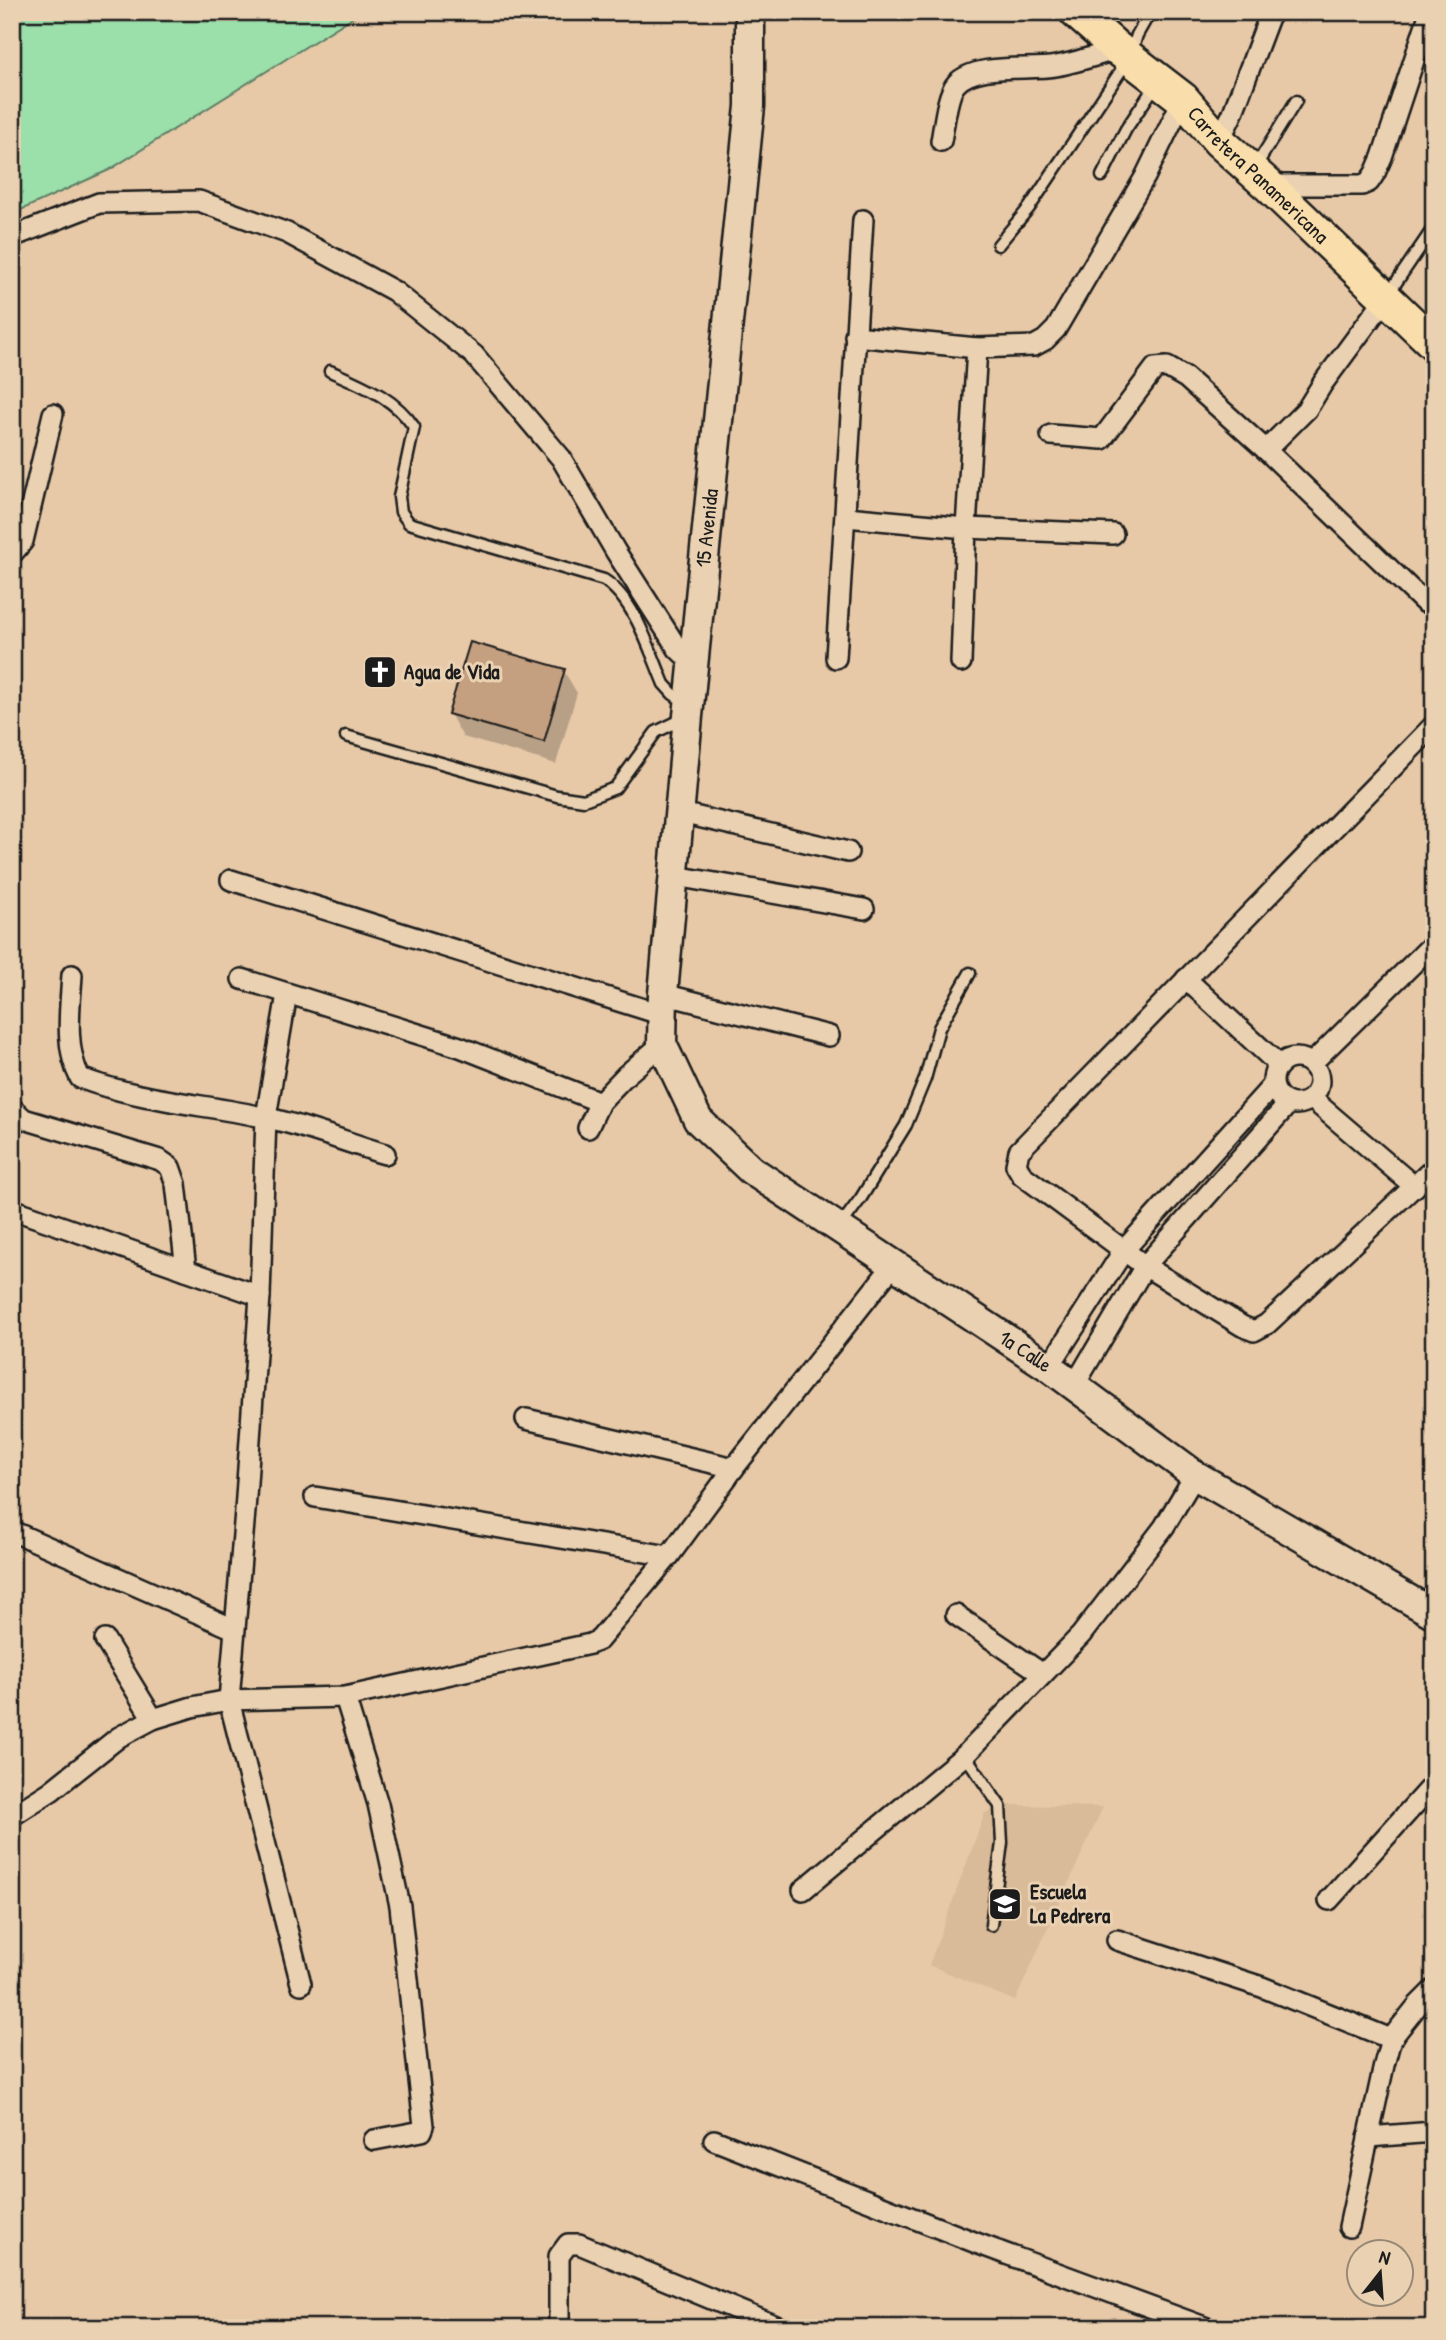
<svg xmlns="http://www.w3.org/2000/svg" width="1446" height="2340" font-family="'Patrick Hand',sans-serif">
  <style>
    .built { fill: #d9ba99 }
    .green { fill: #9bdfab; stroke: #5c7e64; stroke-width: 2 }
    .shadow { fill: #0003 }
    .building { fill: #c5a080; stroke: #1c1c1c; stroke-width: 2 }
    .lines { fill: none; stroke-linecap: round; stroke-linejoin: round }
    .lane-casing { stroke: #1c1c1c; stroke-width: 15 }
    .street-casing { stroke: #1c1c1c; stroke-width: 24 }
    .secondary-casing { stroke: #1c1c1c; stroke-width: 33 }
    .primary-casing { stroke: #1c1c1c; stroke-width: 37 }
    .lane { stroke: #ead1b2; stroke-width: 10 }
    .street { stroke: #ead1b2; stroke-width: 19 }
    .secondary { stroke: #ead1b2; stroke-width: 28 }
    .primary { stroke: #f9deab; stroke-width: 32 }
    .labels { text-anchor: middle; stroke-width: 6; stroke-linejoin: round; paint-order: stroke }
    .street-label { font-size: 21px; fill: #1c1c1c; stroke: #ead1b2 }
    .poi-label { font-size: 21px; font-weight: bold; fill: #1c1c1c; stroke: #ead1b2; text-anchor: start }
  </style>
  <rect width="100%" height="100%" fill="#e7c9a8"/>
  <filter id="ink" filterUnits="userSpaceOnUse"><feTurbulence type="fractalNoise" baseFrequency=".0143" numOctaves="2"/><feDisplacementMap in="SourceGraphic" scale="14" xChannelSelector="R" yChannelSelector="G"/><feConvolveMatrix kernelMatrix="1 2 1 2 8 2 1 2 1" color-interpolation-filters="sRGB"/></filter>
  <g filter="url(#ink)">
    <polygon class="built" points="1007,1805 1103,1807 1015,2001 929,1965 985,1813"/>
    <polygon class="green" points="12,12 361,12 109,170 12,214"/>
    <polygon class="shadow" points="564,671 577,693 556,764 463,737 450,714"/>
    <polygon class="building" points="470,642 565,669 544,742 448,714"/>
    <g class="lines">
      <g class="lane-casing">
        <g id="lane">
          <polyline points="1254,169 1296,101"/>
          <polyline points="1102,176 1126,129 1157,83"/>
          <polyline points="998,245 1029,208 1130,57 1137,35 1150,12"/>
          <polyline points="1389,293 1434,227"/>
          <path d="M330 371C361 385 394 397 414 427L399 497 401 512 409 523 604 580C635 600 650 651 664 684L673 694 687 704"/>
          <polyline points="346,736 557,796 584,800 615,788 656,732 685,718"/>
          <polyline points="841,1225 861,1198 906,1125 925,1079 939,1028 970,973"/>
          <polyline points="965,1755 1000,1806 1002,1843 991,1925"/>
        </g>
      </g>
      <g class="street-casing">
        <g id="street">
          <path d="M941 141C944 126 947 94 956 84 976 62 1029 71 1056 66 1077 62 1098 55 1118 49"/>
          <polyline points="1219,141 1232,115 1271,12"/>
          <polyline points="1268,185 1362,185 1369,182 1375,173 1382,157 1430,12"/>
          <polyline points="12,237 99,203 199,201 287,233 394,291 474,355 561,458 616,552 678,649 694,664"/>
          <polyline points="1385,299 1323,383 1307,409 1266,450 1424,602"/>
          <polyline points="855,336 977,348 1034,346 1045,340 1056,329 1145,177 1183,99"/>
          <polyline points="1051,435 1102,439 1155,368 1167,367 1186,378 1266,450"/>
          <polyline points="846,517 966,528 1113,534"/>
          <polyline points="12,554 23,541 53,414"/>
          <polyline points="836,658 863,220"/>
          <polyline points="961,662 966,528 977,348"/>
          <polyline points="1434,725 1019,1151 1016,1165 1022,1175 1145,1266 1242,1326 1254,1331 1267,1324 1434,1168"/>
          <polyline points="681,813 848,852"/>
          <polyline points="675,876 864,909"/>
          <polyline points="231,880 663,1015"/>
          <path d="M72 975C70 1009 64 1047 80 1078 138 1100 202 1104 263 1117 304 1125 345 1142 385 1154"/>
          <polyline points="242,979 460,1047 600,1102"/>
          <polyline points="1186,979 1279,1065"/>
          <polyline points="287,994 266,1117 260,1296 245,1511 229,1700 301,1984"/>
          <polyline points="663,994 829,1036"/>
          <circle cx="1296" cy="1081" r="23"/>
          <polyline points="1312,1063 1434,943"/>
          <polyline points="1312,1099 1415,1187"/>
          <polyline points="12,1108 24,1119 160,1160 170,1167 176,1184 186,1270 260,1296"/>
          <polyline points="588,1128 600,1102 626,1075 662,1044"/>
          <polyline points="12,1209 186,1270"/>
          <polyline points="1049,1367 1124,1250 1273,1085"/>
          <polyline points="1074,1386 1145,1266 1289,1103"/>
          <polyline points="526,1419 734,1468"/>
          <polyline points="315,1497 669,1556"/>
          <polyline points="12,1531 234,1629"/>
          <polyline points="956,1615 1043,1674"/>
          <polyline points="105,1640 153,1719"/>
          <polyline points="345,1697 378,1804 400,1906 424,2126 422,2131 374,2140"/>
          <polyline points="12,1816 51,1791 119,1737 153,1719 192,1707 229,1700 345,1697 590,1644 599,1640 669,1556 734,1468 894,1264"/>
          <polyline points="803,1890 965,1755 1081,1635 1164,1527 1195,1475"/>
          <polyline points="1329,1900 1434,1783"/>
          <polyline points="1117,1940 1262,1987 1391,2039"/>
          <polyline points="1368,2137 1434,2132"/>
          <polyline points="714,2140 979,2244 1207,2328"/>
          <polyline points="1349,2227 1384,2065 1391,2039 1418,2005 1434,1989"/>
          <polyline points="559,2328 559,2256 568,2244 579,2244 781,2328"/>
        </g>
      </g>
      <g class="secondary-casing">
        <g id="secondary">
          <path id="s1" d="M750 12V106L688 716 663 994 662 1044 698 1120 751 1170 1049 1367 1195 1475 1434 1614"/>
        </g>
      </g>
      <g class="primary-casing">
        <g id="primary">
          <path id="s2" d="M1076 12 1118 49 1183 99 1219 141 1268 185 1434 344"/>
        </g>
      </g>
      <use href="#lane" class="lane"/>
      <use href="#street" class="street"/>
      <use href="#secondary" class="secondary"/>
      <use href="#primary" class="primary"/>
    </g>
  </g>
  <defs>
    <g id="church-square" transform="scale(1.75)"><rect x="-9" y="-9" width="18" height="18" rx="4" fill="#1c1c1c" stroke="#ead1b2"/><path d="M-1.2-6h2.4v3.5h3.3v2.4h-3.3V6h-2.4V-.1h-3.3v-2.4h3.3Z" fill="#fff"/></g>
    <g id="school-square" transform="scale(1.75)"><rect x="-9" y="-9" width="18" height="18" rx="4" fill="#1c1c1c" stroke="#ead1b2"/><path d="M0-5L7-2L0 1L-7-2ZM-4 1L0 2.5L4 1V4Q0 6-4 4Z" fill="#fff"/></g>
  </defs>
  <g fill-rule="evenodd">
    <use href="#church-square" x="380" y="672"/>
    <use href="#school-square" x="1005" y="1904"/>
  </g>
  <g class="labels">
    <g class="street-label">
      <text dy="7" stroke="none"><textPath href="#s2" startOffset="245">Carretera Panamericana</textPath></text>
      <text transform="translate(707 528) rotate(-84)" y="7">15 Avenida</text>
      <text dy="7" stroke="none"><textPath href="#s1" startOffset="1522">1a Calle</textPath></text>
    </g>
    <g class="poi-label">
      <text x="404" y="679">Agua de Vida</text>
      <text x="1030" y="1899">Escuela<tspan x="1030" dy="24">La Pedrera</tspan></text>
    </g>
  </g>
  <rect width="1446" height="2340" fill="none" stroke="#ead1b2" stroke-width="42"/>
  <rect x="21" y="21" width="1404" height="2298" fill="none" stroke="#1c1c1c" stroke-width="2.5" filter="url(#ink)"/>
  <g transform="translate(1380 2273) rotate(17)"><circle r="33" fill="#ead1b2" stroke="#988976" stroke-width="2"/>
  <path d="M0-5L12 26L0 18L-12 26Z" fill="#1c1c1c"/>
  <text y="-10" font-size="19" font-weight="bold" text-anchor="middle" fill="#1c1c1c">N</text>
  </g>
</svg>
